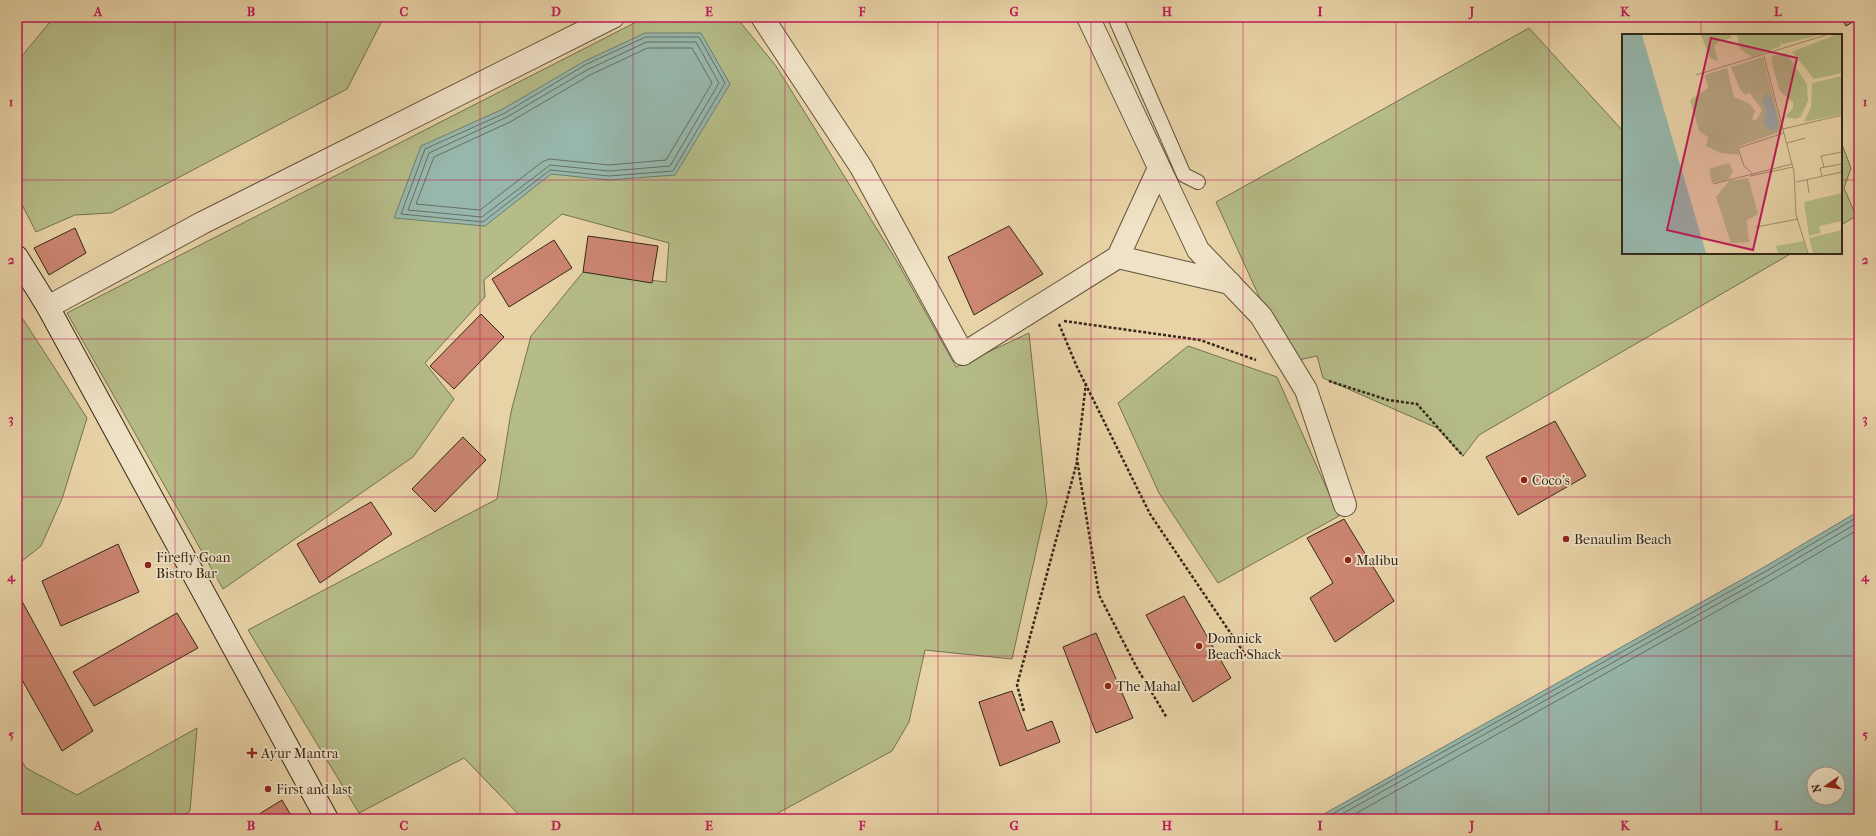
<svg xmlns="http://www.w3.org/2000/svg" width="1876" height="836" font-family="'IM FELL French Canon',serif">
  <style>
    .green { fill: #b5bc88; stroke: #747250 }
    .water { fill: #97b7ac; stroke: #6f7e71; fill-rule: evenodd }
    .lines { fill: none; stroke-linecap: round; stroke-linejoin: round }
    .shore { stroke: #667062; stroke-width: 1 }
    .building { fill: #cc8671; stroke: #342819 }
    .lane-casing { stroke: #61533c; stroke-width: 16 }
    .street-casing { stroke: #61533c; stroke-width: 24 }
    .secondary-casing { stroke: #342819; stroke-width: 24 }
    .path { stroke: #342819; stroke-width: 2.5; stroke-dasharray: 3 2; stroke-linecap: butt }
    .lane { stroke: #f0e2c6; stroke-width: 14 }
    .street { stroke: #f0e2c6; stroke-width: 22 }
    .secondary { stroke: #f0e2c6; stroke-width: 22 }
    .grid { fill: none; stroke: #c2185b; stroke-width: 1; stroke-opacity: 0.55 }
    .poi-dot { fill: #8f2418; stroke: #f0e2c6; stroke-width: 1.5 }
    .labels { text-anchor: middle; stroke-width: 3.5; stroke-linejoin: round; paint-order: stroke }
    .poi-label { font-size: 14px; fill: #342819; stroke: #f0e2c6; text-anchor: start }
    .inset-road { fill: none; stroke: #a08f6e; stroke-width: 1 }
    .view { fill: #c2185b; fill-opacity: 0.15; stroke: #c2185b; stroke-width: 2 }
    .inset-edge { fill: none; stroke: #342819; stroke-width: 2 }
    .neatline { fill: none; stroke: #c2185b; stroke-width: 1.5 }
    .grid-label { font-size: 13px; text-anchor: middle; font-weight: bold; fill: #c2185b }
  </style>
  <rect width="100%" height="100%" fill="#e8d3a7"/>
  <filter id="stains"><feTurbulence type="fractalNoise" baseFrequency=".005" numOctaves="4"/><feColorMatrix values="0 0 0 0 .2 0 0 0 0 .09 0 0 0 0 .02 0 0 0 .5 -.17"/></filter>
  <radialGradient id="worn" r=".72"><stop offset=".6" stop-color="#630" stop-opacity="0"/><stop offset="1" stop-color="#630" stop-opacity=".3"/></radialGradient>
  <g class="green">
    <polygon points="54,17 384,17 347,89 111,213 75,215 36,232 17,195 17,62"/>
    <polygon points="646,17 736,17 776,66 898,263 956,367 1029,333 1047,503 1012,659 925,650 909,722 892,751 767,819 523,819 464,758 359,813 248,630 497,499 511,412 531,336 583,272 666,282 669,243 562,214 484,280 485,297 425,363 454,399 413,457 223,589 67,313"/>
    <polygon points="1529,28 1623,131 1623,176 1621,178 1623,177 1623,253 1792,253 1479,435 1463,456 1437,428 1323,378 1317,356 1289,362 1216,202"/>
    <polygon points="1841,142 1851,168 1844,188 1856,216 1841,225"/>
    <polygon points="17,310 87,418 62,499 41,546 17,565"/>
    <polygon points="1188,346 1277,377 1339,516 1218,583 1159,493 1118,403"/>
    <polygon points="197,728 190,811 178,819 17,819 17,753 26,768 77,795"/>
  </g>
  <g class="water">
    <polygon points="645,33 701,33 730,84 675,175 609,180 551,174 485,226 394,218 421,146 503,109 583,62"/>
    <path d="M1859 511V819H1315L1766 566ZM1814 774H1838V798H1814Z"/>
  </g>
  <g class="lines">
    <g class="shore">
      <polygon points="646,37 699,37 725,83 673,171 609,176 550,170 483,222 401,214 425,149 505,113 585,65"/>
      <polygon points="647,42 696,42 719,83 670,166 609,171 550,165 482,217 408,210 429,153 507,117 587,70"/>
      <polygon points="648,48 692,48 712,83 666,160 609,165 549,159 542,162 480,210 416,204 434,157 510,122 590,75"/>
      <polyline points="1323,819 1768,570 1859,516"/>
      <polyline points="1333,819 1771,574 1859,522"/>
      <polyline points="1346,819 1774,579 1859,529"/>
    </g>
  </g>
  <g class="building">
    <polygon points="1841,17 1859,17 1859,18 1846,26"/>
    <polygon points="1009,226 1043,274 974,315 948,257"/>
    <polygon points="75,228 86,253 49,275 34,248"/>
    <polygon points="588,236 658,246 652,283 583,272"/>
    <polygon points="554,240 572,268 509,307 492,279"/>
    <polygon points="481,314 504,337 454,389 430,366"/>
    <polygon points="1555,421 1586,476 1518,515 1486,457"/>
    <polygon points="463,437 486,460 435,512 412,489"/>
    <polygon points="371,502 392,534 320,583 297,544"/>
    <polygon points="1344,519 1394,601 1335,642 1310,598 1333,583 1307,538"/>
    <polygon points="118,544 139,592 61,626 42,581"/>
    <polygon points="18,594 93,731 62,751 17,671 17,595"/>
    <polygon points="1184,596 1231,678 1193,702 1146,615"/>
    <polygon points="177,613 198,648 94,706 73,672"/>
    <polygon points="1096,633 1133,718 1096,733 1063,647"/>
    <polygon points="1012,691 1027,731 1052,721 1060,742 1000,766 979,702"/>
    <polygon points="282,800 293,819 251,819"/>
  </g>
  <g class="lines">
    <g class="lane-casing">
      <polyline id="lane" points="1115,17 1184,175 1198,182"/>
    </g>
    <g class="street-casing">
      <g id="street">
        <polyline points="762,17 861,167 963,354 1118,257 1159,168"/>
        <polyline points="1088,17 1198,250 1261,316 1306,390 1345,505"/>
        <polyline points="1118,257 1230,283"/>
        <polyline points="48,307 202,223 613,17"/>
      </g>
    </g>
    <g class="secondary-casing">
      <polyline id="secondary" points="17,257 48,307 327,819"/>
    </g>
    <g class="path">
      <polyline points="1064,321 1200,340 1256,360"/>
      <polyline points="1059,324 1077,367 1150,514 1246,656"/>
      <polyline points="1329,381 1388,400 1417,404 1463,456"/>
      <polyline points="1086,383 1077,459 1099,595 1137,668 1167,718"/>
      <polyline points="1024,711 1017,685 1077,462"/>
    </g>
    <use href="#lane" class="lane"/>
    <use href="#street" class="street"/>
    <use href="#secondary" class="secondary"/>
  </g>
  <path class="grid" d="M175 17V819M327 17V819M480 17V819M633 17V819M785 17V819M938 17V819M1091 17V819M1243 17V819M1396 17V819M1549 17V819M1701 17V35M17 180H1623M1841 180H1859M1701 253V819M17 339H1859M17 497H1859M17 656H1859"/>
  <g class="poi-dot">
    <circle cx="1524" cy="480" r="4"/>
    <circle cx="1566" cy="539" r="4"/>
    <circle cx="1348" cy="560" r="4"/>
    <circle cx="148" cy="565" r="4"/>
    <circle cx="1199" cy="646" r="4"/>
    <circle cx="1108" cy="686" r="4"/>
    <path d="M250 747h4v4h4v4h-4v4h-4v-4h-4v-4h4z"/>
    <circle cx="268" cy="789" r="4"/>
  </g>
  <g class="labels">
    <g class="poi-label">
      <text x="1532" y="485">Coco's</text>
      <text x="1574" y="544">Benaulim Beach</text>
      <text x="156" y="562">Firefly Goan<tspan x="156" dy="16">Bistro Bar</tspan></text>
      <text x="1356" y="565">Malibu</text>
      <text x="1207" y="643">Domnick<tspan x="1207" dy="16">Beach Shack</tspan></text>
      <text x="1116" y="691">The Mahal</text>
      <text x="261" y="758">Ayur Mantra</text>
      <text x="276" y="794">First and last</text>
    </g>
  </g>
  <g transform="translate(1622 34)">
    <rect width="220" height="220" fill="#e8d3a7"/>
    <path d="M79 1H109V4L96 8 92 13 96 27 88 24ZM115 1H198L161 10 158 9 159 12 130 23 118 15ZM213 1H220V39L192 45 170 18ZM164 19 185 50 186 67 179 82 175 85 163 83 171 74V68L158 57 150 30V22ZM141 23 160 97 115 113 117 121 99 119 84 112 86 103 77 97 68 66 86 54 83 41 105 34 112 63 128 70 133 77 130 85 134 87 140 76 128 59 123 61 118 55 109 33ZM220 42V80L182 88 189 73 190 49ZM107 129 111 137 106 146 90 149 87 135ZM126 144 136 180 120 189 125 187 127 208 109 209 94 163 107 147ZM220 159V187L197 192 199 199 187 202 182 168ZM220 196V219H191L187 204ZM182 207 185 219H156L154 212Z" fill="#b5bc88"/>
    <path d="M0 1H20L84 219H0ZM143 59 150 64 156 89 155 95 149 97 141 89 144 76 140 68Z" fill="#97b7ac"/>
    <path class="inset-road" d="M142 22 172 138 174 181 186 219M74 41 204 1M161 95 220 81M165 109 183 104M202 133 199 122 220 118M130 139 122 132 116 114 162 99M128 142 171 133M200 142 198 134 220 130M185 145 187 159M174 148 220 138M91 150 170 130M134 193 176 185"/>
    <path class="view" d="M89 4 175 24 131 216 45 196Z"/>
    <rect width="220" height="220" class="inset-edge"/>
  </g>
  <rect width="1876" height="836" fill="none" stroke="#e8d3a7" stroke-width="44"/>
  <g transform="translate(1826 786) rotate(257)"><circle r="19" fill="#f0e2c6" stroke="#a59881"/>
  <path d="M0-3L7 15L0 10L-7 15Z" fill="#8f2418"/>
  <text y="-6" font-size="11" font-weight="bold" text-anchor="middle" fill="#342819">N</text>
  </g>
  <rect x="22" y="22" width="1832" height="792" class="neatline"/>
  <g class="grid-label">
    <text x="98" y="16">A</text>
    <text x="251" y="16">B</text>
    <text x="404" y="16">C</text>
    <text x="556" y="16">D</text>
    <text x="709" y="16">E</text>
    <text x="862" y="16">F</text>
    <text x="1014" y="16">G</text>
    <text x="1167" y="16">H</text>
    <text x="1320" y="16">I</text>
    <text x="1472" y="16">J</text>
    <text x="1625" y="16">K</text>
    <text x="1778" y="16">L</text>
    <text x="11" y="106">1</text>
    <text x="1865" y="106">1</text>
    <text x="11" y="264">2</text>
    <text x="1865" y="264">2</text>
    <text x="11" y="423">3</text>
    <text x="1865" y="423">3</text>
    <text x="11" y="581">4</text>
    <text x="1865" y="581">4</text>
    <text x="11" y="739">5</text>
    <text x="1865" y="739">5</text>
    <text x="98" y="830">A</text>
    <text x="251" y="830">B</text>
    <text x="404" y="830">C</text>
    <text x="556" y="830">D</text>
    <text x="709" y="830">E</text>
    <text x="862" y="830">F</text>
    <text x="1014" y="830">G</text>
    <text x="1167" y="830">H</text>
    <text x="1320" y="830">I</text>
    <text x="1472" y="830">J</text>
    <text x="1625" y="830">K</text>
    <text x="1778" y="830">L</text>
  </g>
  <rect width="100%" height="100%" filter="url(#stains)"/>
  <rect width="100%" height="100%" fill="url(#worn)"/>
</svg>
